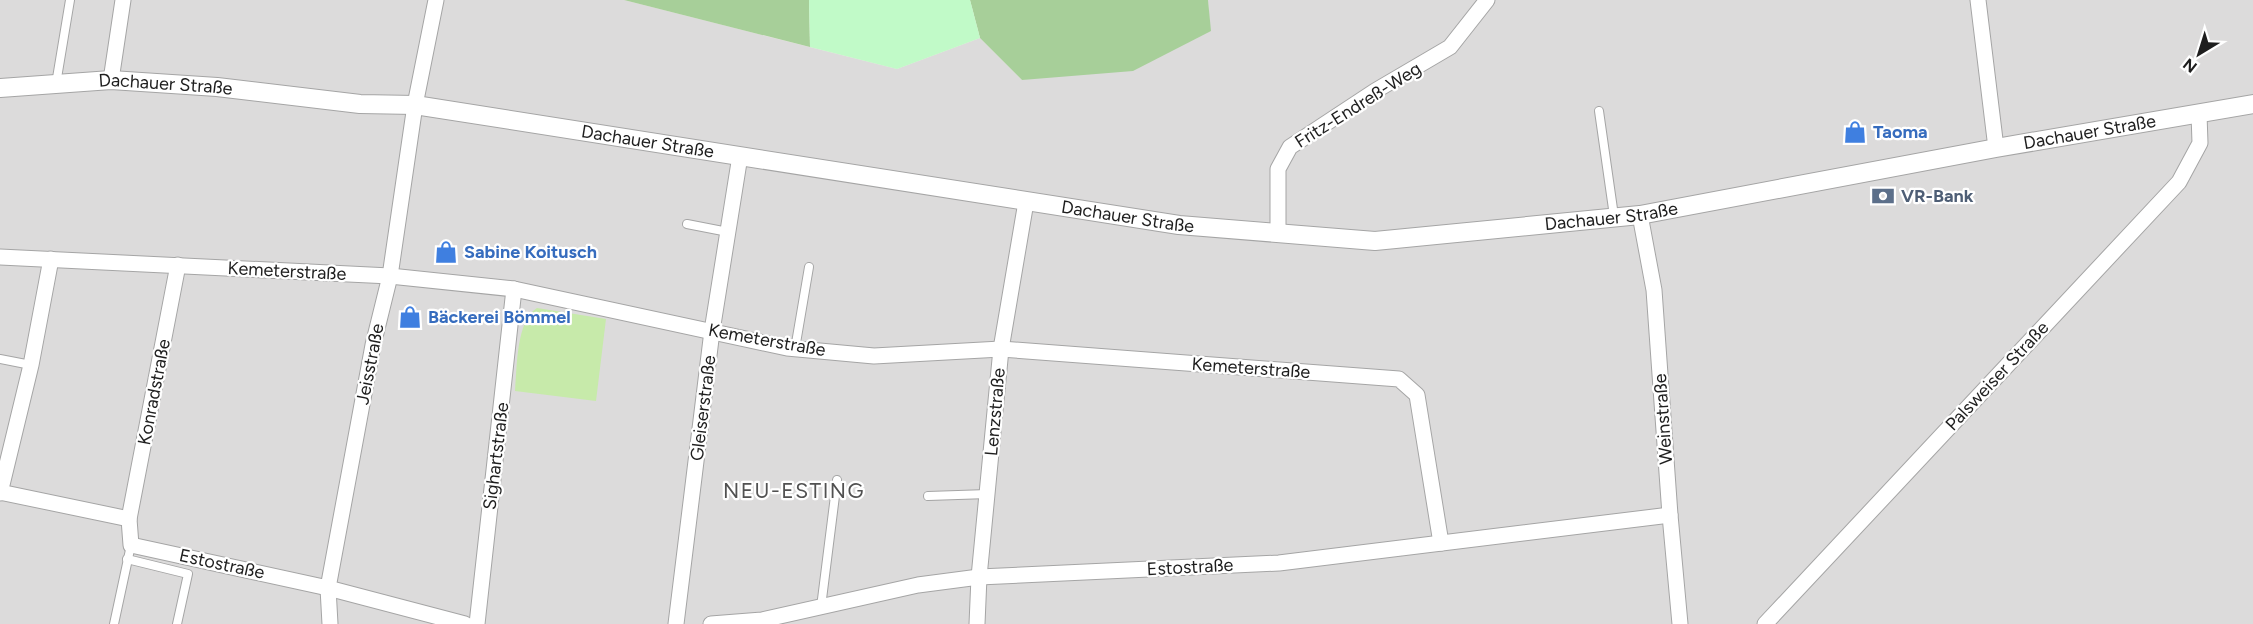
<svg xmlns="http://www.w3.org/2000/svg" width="2253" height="624" font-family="Figtree,sans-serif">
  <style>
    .residential { fill: #dcdbdb }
    .grass { fill: #c7eaaa }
    .forest { fill: #a7cf99 }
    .park { fill: #c1fac8 }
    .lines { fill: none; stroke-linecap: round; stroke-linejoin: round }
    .service-casing { stroke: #a5a5a5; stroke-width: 10 }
    .minor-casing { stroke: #a5a5a5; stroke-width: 17 }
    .tertiary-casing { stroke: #a5a5a5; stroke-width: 20 }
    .service { stroke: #fff; stroke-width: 8 }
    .minor { stroke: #fff; stroke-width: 15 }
    .tertiary { stroke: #fff; stroke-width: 18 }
    .labels { text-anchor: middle; stroke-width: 4.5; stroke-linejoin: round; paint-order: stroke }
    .street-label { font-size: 18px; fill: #1e1e1e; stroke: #fff }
    .shop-label { font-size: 18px; font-weight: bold; fill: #366cbe; stroke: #fff; text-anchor: start }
    .service-label { font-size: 18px; font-weight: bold; fill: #4e5e75; stroke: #fff; text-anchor: start }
    .quarter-label { font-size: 21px; letter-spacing: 1.5px; fill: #515151; stroke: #fff }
  </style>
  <rect width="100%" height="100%" fill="#efece4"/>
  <polygon class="residential" points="0,0 624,0 897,69 980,38 1022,80 1210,31 1208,0 2253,0 2253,624 0,624"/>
  <path class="grass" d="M537 308 606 319 596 401 515 391C517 369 516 320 537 308Z"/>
  <g class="forest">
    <polygon points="624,0 809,0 810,47"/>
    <polygon points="970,0 1208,0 1211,31 1133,71 1022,80 980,38"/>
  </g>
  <polygon class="park" points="809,0 970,0 980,38 897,69 810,47"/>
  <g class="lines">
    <g class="service-casing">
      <g id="service">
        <polyline points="56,84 70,0"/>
        <polyline points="1599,111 1614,216"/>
        <polyline points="687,224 728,232"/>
        <polyline points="795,349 809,267"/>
        <polyline points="0,359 31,365"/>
        <polyline points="928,496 988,494"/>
        <polyline points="127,559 188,574 177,624"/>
        <polyline points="821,607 837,480"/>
        <polyline points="114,624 131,545"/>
      </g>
    </g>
    <g class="minor-casing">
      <g id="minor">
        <polyline points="1978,0 1996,148"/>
        <polyline points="111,80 123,0"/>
        <polyline points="1640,215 1654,290 1670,515 1680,624"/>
        <polyline points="1278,233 1278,169 1290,147 1375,91 1450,47 1487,0"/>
        <polyline points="0,257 390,276 514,289 787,348 874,356 1001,349 1399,379 1417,395 1441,543"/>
        <polyline points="0,492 129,519 131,545 328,588 465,624"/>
        <polyline points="0,493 31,365 51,259"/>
        <polyline points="129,519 178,265"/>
        <polyline points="330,624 328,588 373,345 390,276 415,105 436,0"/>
        <polyline points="477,624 514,289"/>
        <polyline points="676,624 712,331 740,156"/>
        <polyline points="711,624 762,620 918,585 979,577 1279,563 1670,515"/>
        <polyline points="977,624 979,577 1001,349 1026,202"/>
        <polyline points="1765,624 2179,182 2200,143 2199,114"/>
      </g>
    </g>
    <g class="tertiary-casing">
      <g id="tertiary">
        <path id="s1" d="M0 88 111 80 217 87 360 104 415 105 1179 225 1375 241 1640 215 1996 148 2253 104"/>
      </g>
    </g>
    <use href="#service" class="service"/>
    <use href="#minor" class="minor"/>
    <use href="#tertiary" class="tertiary"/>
  </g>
  <defs>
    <g id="shop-bare" transform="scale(1.8)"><path d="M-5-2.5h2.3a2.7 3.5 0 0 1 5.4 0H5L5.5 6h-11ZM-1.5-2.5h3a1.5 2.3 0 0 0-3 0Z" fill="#3f7fe0" stroke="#fff" stroke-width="2.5" paint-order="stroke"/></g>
    <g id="bank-bare" transform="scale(1.8)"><path d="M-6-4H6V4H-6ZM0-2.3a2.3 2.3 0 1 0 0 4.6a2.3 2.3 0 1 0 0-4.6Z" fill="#5c6f8a" stroke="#fff" stroke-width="2.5" paint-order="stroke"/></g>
  </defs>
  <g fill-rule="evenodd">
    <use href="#shop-bare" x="1855" y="132"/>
    <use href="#bank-bare" x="1883" y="196"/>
    <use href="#shop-bare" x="446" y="252"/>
    <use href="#shop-bare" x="410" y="317"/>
  </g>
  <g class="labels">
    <g class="street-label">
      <text dy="6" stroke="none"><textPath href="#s1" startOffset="166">Dachauer Straße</textPath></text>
      <text transform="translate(1358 105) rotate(-32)" y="6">Fritz-Endreß-Weg</text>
      <text dy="6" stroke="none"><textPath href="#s1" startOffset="2110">Dachauer Straße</textPath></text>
      <text dy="6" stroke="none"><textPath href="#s1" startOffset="652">Dachauer Straße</textPath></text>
      <text dy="6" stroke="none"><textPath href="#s1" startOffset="1138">Dachauer Straße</textPath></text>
      <text dy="6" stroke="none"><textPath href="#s1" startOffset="1624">Dachauer Straße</textPath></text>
      <text transform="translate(287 271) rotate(3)" y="6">Kemeterstraße</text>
      <text transform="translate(767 340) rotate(10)" y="6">Kemeterstraße</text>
      <text transform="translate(370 364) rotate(-79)" y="6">Jeisstraße</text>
      <text transform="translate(1251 368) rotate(4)" y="6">Kemeterstraße</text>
      <text transform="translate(1997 376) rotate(-47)" y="6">Palsweiser Straße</text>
      <text transform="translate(154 392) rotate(-79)" y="6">Konradstraße</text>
      <text transform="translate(703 408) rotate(-83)" y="6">Gleiserstraße</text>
      <text transform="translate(995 412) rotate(-85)" y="6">Lenzstraße</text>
      <text transform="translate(1663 419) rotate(-94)" y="6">Weinstraße</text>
      <text transform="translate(496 456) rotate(-83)" y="6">Sighartstraße</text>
      <text transform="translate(222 564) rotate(12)" y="6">Estostraße</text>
      <text transform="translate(1190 567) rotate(-3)" y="6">Estostraße</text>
    </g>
    <g class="shop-label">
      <text x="1873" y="138">Taoma</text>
      <text x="464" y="258">Sabine Koitusch</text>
      <text x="428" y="323">Bäckerei Bömmel</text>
    </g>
    <g class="service-label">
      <text x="1901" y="202">VR-Bank</text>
    </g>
    <g class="quarter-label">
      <text x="794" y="498">NEU-ESTING</text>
    </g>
  </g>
  <g transform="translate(2199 54) rotate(218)" stroke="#ffffff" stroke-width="4.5" paint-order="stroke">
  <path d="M0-4.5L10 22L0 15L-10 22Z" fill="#1e1e1e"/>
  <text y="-9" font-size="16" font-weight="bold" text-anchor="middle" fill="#1e1e1e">N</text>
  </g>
</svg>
